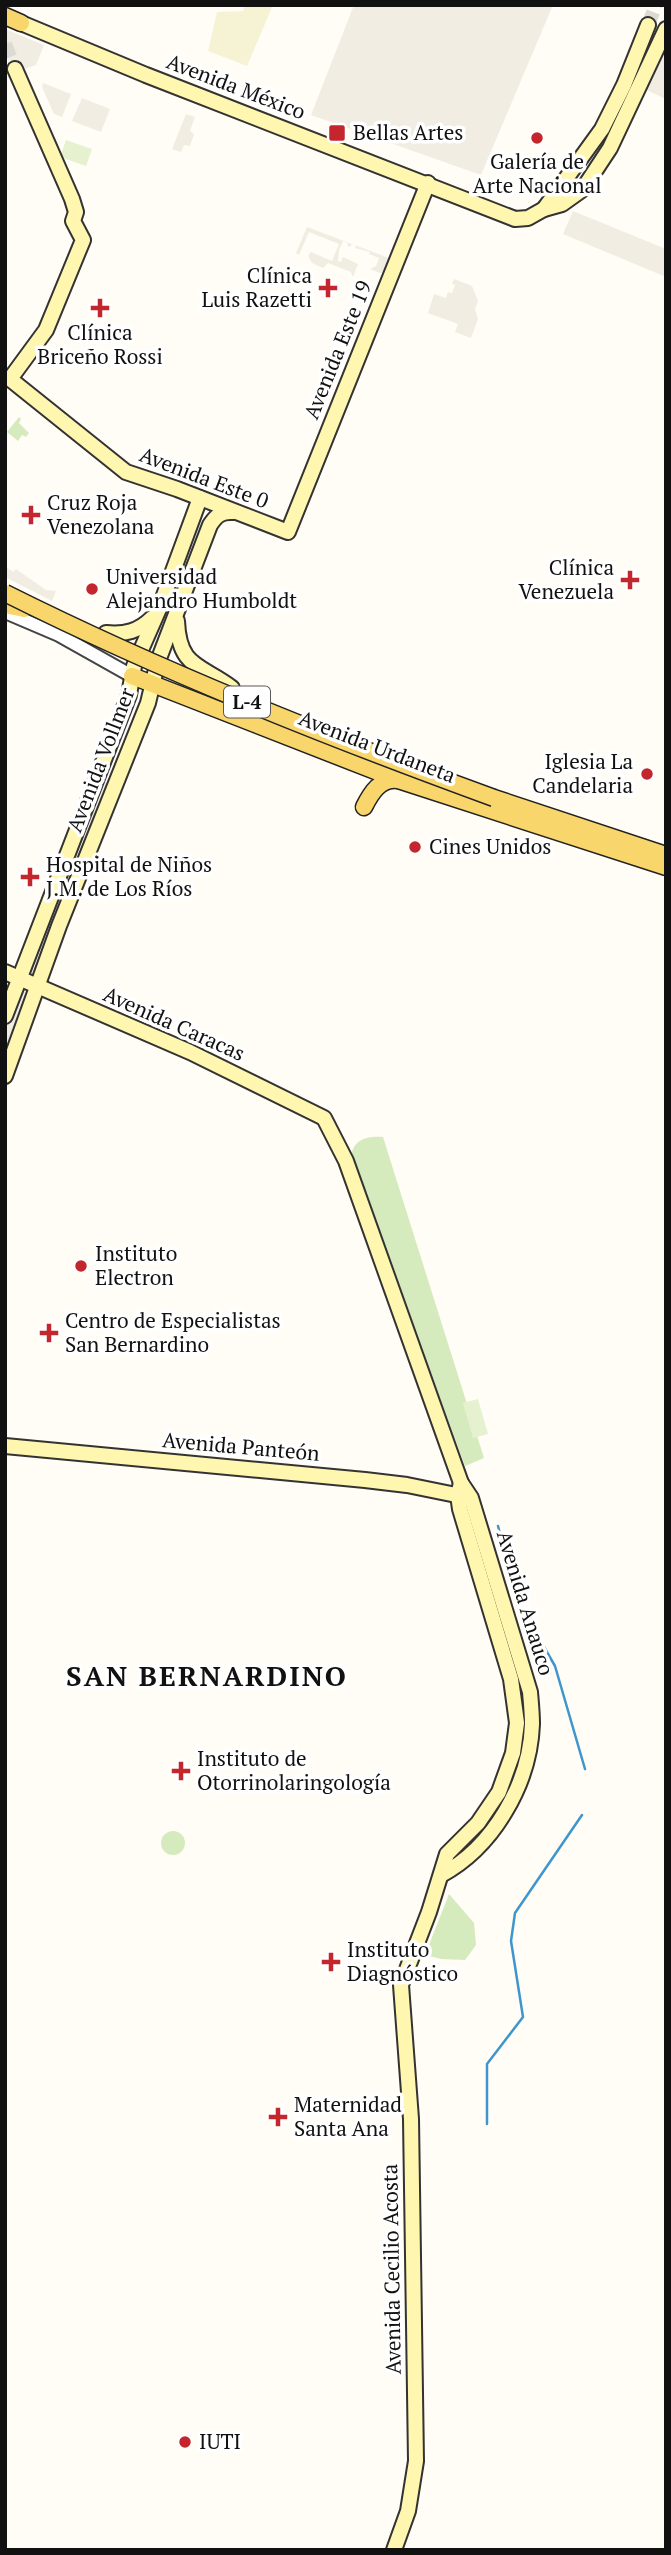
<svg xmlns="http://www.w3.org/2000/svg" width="671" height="2555" font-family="'PT Serif',serif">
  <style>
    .farmland { fill: #f6f3d4 }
    .green { fill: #d5ebbd }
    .pitch { fill: #e6f2cf }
    .plaza { fill: #f1ede2 }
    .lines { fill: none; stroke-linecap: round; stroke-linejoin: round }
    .stream { stroke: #3f96cf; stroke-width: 2.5 }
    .secondary-tunnel { stroke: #dbdad3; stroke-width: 14; stroke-dasharray: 14 7; stroke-linecap: butt }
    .tertiary-casing { stroke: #444; stroke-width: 16 }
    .secondary-casing { stroke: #333; stroke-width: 18 }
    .primary-casing { stroke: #222; stroke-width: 19 }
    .tertiary { stroke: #fff; stroke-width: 12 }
    .secondary { stroke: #fff6b0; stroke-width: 14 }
    .primary { stroke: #f9d66b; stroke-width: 16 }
    .primary-bridge-casing { stroke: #222; stroke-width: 19; stroke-linecap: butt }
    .primary-bridge { stroke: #f9d66b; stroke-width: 16 }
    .poi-dot { fill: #c4262e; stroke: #fff; stroke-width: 2.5 }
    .labels { text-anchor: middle; stroke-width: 7; stroke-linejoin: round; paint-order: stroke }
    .shield { fill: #fff; stroke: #585858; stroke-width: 2 }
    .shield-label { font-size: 19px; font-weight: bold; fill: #111 }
    .street-label { font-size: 21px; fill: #111; stroke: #fff }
    .poi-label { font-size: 21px; fill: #111; stroke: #fff; text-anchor: start }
    .district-label { font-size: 28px; font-weight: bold; letter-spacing: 2px; fill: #111; stroke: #fff }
  </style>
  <rect width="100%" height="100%" fill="#fffdf5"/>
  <polygon class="farmland" points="244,5 273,5 247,66 208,51 217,12 243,11"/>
  <g class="green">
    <polygon points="19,417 21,419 19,423 29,433 26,437 22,435 18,441 7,432"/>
    <path d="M383 1137 484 1458 465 1466 351 1156C354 1139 367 1136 383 1137Z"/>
    <circle cx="173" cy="1843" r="12"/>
    <polygon points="449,1894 474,1923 476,1945 465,1960 441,1959 425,1955"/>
  </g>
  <g class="pitch">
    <polygon points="66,140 92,149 86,166 60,157"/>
    <polygon points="478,1399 488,1434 473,1438 463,1403"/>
  </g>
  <g class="plaza">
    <polygon points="354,5 553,5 481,175 311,115"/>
    <polygon points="5,29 44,45 36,65 21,70 13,61 5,58"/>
    <polygon points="666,40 666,99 644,89"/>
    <polygon points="43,83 71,94 62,117 54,114 42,87"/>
    <polygon points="82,98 110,109 101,132 72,121"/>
    <polygon points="186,114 195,117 190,131 194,134 190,146 184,145 181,152 172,149"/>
    <polygon points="573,211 666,249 666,277 563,234"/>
    <polygon points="307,227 389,258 384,272 380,273 370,269 376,266 379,258 369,254 370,252 355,248 356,246 352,244 350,247 347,245 348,243 343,241 339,250 338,261 341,262 343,257 358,264 353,277 351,272 328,263 323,268 312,263 308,256 311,252 332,261 339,244 309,232 299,255 296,253"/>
    <polygon points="454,279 472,286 478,301 475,309 478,319 471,338 455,332 458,324 428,313 434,294 446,298 448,292 452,293 455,285 452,284"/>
    <polygon points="5,566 13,572 16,569 46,590 56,591 52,601 5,577"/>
    <polygon points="102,781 110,784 34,977 27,974"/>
    <polygon points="24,991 28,993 5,1064 5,1031 19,992"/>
  </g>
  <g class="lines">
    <g class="stream">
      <polyline points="498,1526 518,1602 555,1666 585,1769"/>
      <polyline points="487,2124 487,2064 523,2017 511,1941 515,1913 582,1815"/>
    </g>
    <g class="secondary-tunnel">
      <polyline points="648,25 656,5"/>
      <polyline points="5,44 15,69"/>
    </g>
    <g class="tertiary-casing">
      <polyline id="tertiary" points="5,612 59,635 132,676"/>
    </g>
    <g class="secondary-casing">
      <g id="secondary">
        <polyline points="21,23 146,75 515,219 528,218 544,209 602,129 624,85 648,25"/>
        <polyline points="15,69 72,199 76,212 73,221 83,240 46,330 10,379 126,472 177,489 288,532 428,183"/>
        <polyline points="544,209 562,204 583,189 610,148 666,29"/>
        <path d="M177 621C179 668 200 664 232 688"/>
        <path d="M106 633C125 635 139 631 152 618"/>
        <path d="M5 972 190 1052 324 1118 346 1161 461 1483 471 1498 530 1692C531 1703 532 1714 532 1724 530 1784 493 1847 441 1875"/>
        <polyline points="5,1016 129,695 134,666 159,609 200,498"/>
        <path d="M5 1076 59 926 148 703 158 661 210 525C216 516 221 511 233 512"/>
        <polyline points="5,1446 365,1480 407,1485 466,1497"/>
        <polyline points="394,2550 408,2511 416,2461 411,2119 401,1985 429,1912 447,1854 478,1823 499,1792 513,1753 517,1723 511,1679 460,1509 458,1495 461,1483"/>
      </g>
    </g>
    <g class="primary-casing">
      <g id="primary">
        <polyline points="5,16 21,23"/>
        <polyline points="5,605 24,609"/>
        <polyline points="132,676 401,781 666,867"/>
        <polyline points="494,798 666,855"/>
        <path d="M364 807C371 793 380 778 398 780"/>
      </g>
    </g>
    <use href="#tertiary" class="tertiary"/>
    <use href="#secondary" class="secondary"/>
    <use href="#primary" class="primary"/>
    <g class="primary-bridge-casing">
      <path id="primary-bridge" d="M5 593C163 672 327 737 494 798"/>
    </g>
    <use href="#primary-bridge" class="primary-bridge"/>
  </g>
  <g class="poi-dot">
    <rect x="328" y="124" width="18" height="18" rx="3.5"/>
    <circle cx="537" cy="138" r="7"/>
    <path d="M324.5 277.5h7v7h7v7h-7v7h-7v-7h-7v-7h7z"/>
    <path d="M96.5 297.5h7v7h7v7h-7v7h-7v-7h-7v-7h7z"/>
    <path d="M27.5 504.5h7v7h7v7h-7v7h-7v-7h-7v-7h7z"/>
    <path d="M626.5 569.5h7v7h7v7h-7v7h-7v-7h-7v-7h7z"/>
    <circle cx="92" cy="589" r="7"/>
    <circle cx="647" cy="774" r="7"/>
    <circle cx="415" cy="847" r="7"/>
    <path d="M26.5 866.5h7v7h7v7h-7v7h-7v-7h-7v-7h7z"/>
    <circle cx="81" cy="1266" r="7"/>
    <path d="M45.5 1322.5h7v7h7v7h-7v7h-7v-7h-7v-7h7z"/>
    <path d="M177.5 1760.5h7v7h7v7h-7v7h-7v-7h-7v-7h7z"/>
    <path d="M327.5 1951.5h7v7h7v7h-7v7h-7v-7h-7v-7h7z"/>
    <path d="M274.5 2106.5h7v7h7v7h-7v7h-7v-7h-7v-7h7z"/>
    <circle cx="185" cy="2442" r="7"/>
  </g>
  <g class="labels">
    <rect class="shield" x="224" y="686.5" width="46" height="31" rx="5"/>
    <g class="shield-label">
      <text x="247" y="709">L-4</text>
    </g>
    <g class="street-label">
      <text transform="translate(236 87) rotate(21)" y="7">Avenida México</text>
      <text transform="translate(338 350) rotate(-68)" y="7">Avenida Este 19</text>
      <text transform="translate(204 478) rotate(21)" y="7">Avenida Este 0</text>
      <text transform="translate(377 747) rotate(21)" y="7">Avenida Urdaneta</text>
      <text transform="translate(101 760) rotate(-69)" y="7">Avenida Vollmer</text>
      <text transform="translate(174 1024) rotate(24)" y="7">Avenida Caracas</text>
      <text transform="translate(241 1447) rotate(5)" y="7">Avenida Panteón</text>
      <text transform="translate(525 1603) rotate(73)" y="7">Avenida Anauco</text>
      <text transform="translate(392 2269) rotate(-91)" y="7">Avenida Cecilio Acosta</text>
    </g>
    <g class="poi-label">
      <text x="353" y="140">Bellas Artes</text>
      <text x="537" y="169" text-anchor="middle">Galería de<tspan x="537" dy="24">Arte Nacional</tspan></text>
      <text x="312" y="283" text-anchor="end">Clínica<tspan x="312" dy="24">Luis Razetti</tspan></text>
      <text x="100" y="340" text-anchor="middle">Clínica<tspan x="100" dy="24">Briceño Rossi</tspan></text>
      <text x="47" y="510">Cruz Roja<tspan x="47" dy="24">Venezolana</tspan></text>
      <text x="614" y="575" text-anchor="end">Clínica<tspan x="614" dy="24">Venezuela</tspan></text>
      <text x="106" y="584">Universidad<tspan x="106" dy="24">Alejandro Humboldt</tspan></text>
      <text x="633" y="769" text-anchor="end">Iglesia La<tspan x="633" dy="24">Candelaria</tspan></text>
      <text x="429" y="854">Cines Unidos</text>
      <text x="46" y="872">Hospital de Niños<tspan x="46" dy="24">J.M. de Los Ríos</tspan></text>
      <text x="95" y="1261">Instituto<tspan x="95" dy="24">Electron</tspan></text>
      <text x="65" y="1328">Centro de Especialistas<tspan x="65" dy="24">San Bernardino</tspan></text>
      <text x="197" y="1766">Instituto de<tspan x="197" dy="24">Otorrinolaringología</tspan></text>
      <text x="347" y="1957">Instituto<tspan x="347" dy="24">Diagnóstico</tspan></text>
      <text x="294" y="2112">Maternidad<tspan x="294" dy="24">Santa Ana</tspan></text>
      <text x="199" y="2449">IUTI</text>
    </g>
    <g class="district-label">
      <text x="207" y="1686">SAN BERNARDINO</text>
    </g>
  </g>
  <rect width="671" height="2555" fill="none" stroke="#111111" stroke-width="14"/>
</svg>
